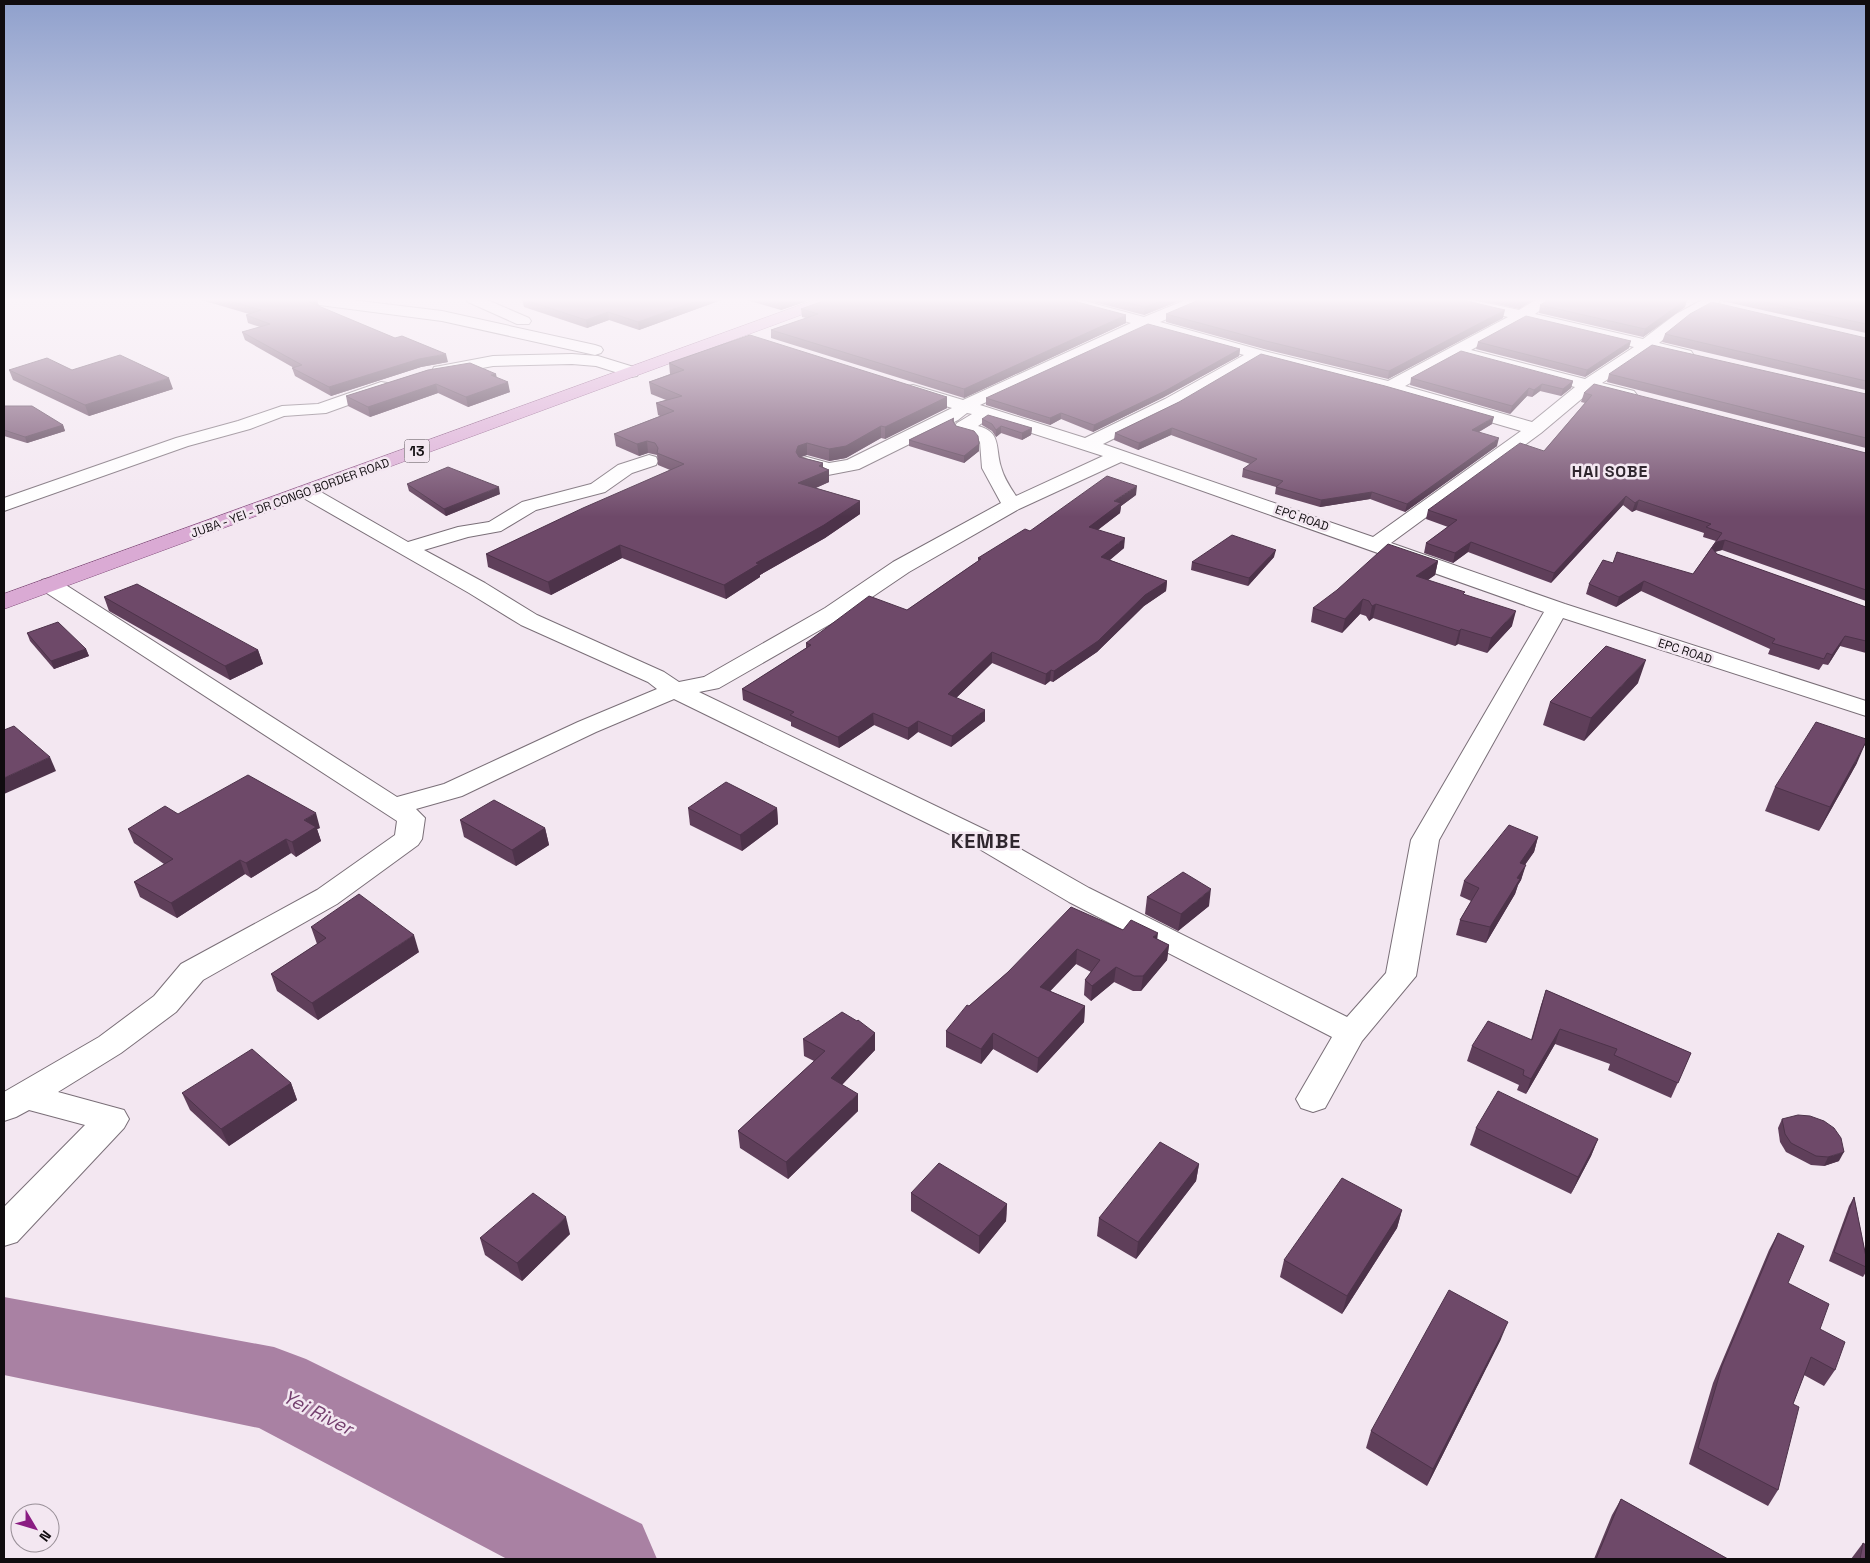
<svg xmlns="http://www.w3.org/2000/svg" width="1870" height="1563" font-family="'Space Grotesk',sans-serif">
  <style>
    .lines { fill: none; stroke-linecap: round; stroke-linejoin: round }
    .river { fill: #a981a3; fill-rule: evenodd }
    .minor-casing { stroke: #7a6f78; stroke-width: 2 }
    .primary-casing { stroke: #844e7d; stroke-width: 1 }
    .minor { fill: #fff; fill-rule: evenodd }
    .primary { fill: #daaad4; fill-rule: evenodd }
    .wall { fill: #5f3f5a }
    .shaded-wall { fill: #4d334a }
    .building { fill: #6e4969; stroke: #4d334a }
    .labels { text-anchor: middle; stroke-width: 5; stroke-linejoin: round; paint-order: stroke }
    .far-street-label { font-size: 12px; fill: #100c0f; stroke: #f3e7f1 }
    .shield { fill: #f3e7f1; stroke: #544e53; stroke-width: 1 }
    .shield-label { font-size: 14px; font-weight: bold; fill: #100c0f }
    .far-district-label { font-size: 16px; font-weight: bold; letter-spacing: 1px; fill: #2f262e; stroke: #f3e7f1 }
    .near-water-label { font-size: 19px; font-style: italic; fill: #743f6e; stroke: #f3e7f1 }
    .district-label { font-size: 20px; font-weight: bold; letter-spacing: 1px; fill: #2f262e; stroke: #f3e7f1 }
  </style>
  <rect width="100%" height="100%" fill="#f3e7f1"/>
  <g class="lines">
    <polygon class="river" points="4,1297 274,1347 306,1359 642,1524 657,1559 507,1559 259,1428 4,1375"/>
    <g class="minor-casing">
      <g id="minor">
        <polygon points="304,299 343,299 442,311 595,345 601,347 603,350 601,353 595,355 442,321 312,304 307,302"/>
        <polygon points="465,299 485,299 529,318 531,321 529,324 517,324 468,302"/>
        <path d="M1055 299H1077L1144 317 1188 299H1208L1206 302 1160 322 1264 351 1388 381 1508 317 1446 302 1444 299H1468L1519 310 1537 299H1553L1551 302 1535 314 1643 339 1676 314 1704 299H1721L1719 302 1686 320 1659 343 1691 351 1693 354 1691 357 1685 359 1649 350 1632 364 1602 383 1634 391 1637 395 1634 399 1628 400 1591 391 1541 433 1391 543 1565 604 1866 701V716L1563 618 1439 840 1416 976 1362 1041 1325 1108 1313 1112 1301 1108 1296 1099 1332 1037 1069 902 976 847 674 699 596 732 462 796 416 809 425 818 422 839 418 845 337 904 203 980 176 1012 121 1053 58 1092 124 1110 129 1119 124 1128 17 1242 4 1246V1207L85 1125 29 1110 16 1117 4 1121V1092L99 1037 154 996 181 964 317 890 395 835 397 821 42 590 39 585 42 580 50 578 58 580 397 797 444 784 578 722 657 689 648 682 521 625 469 593 300 496 297 492 300 488 307 486 314 488 408 542 458 527 489 522 522 502 591 484 618 465 649 455 656 457 658 461 656 465 632 473 605 492 536 510 501 531 468 537 424 550 485 583 537 615 664 672 679 682 704 677 825 608 893 562 1001 503 982 468 980 442 975 436 957 431 954 427 957 423 972 414 967 413 958 420 859 469 828 475 800 467 798 463 800 459 807 457 829 463 847 460 952 408 907 394 904 390 907 386 913 385 963 400 1131 323 1057 302ZM1524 321 1634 347 1585 379 1471 350ZM1147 328 1244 355 1165 399 1085 438 980 405ZM1459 356 1575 387 1532 422 1405 386ZM1260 359 1384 391 1521 431 1373 537 1103 444 1177 407ZM988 419 1103 456 1016 496C1010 487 1004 478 1001 467 995 448 1002 432 978 426ZM1121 462 1544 612 1411 840 1386 973 1347 1017 1089 888 996 835 699 692 719 688 841 618 909 572 1019 509Z"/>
        <polygon points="572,354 598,356 637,368 639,372 637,376 631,377 596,366 572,364 493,366 440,376 434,375 432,371 434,367 440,366 493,356"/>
        <polygon points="381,382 387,383 390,387 387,391 326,413 284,416 250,429 188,446 4,511 4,498 176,438 238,421 282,406 318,404"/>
      </g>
    </g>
    <g class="primary-casing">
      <polygon id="primary" points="817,299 838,299 836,302 4,609 4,594"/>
    </g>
    <use href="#minor" class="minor"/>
    <use href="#primary" class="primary"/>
  </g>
  <g class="wall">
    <polygon points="198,299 316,299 319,306 448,362 421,367 331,396 295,376 292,368 294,368 245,340 242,332 260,327 248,323 246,315 249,314"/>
    <polygon points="522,299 724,299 639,330 609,320 587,328 524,307"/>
    <polygon points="743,299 813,299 781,310"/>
    <polygon points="1082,299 1184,299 1144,315"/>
    <polygon points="1474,299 1534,299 1519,309"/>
    <polygon points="1687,299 1685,307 1643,337 1539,313 1540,305"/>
    <polygon points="1722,299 1866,299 1866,333 1722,301"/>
    <polygon points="801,309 1126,323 964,398 771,338 771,330 806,318 802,317"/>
    <polygon points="1166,314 1503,318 1388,379 1264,349 1166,322"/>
    <polygon points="1665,334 1866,338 1866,390 1662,342"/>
    <polygon points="1478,342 1629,348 1585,377 1476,349"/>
    <polygon points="1240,349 1239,356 1164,397 1093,432 1061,419 1050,425 986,405 986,398"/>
    <polygon points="669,363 947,397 947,408 885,439 881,438 846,458 829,461 807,455 801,457 823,463 823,467 829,470 829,482 816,488 860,501 860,514 825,538 760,575 760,577 726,599 622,558 551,595 488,567 486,554 670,470 658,465 657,455 648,453 639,456 616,446 614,434 660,416 658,415 656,403 666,400 651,394 649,382 670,374"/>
    <polygon points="9,370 72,370 173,389 89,416 13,380"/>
    <polygon points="428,370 497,378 510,392 468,407 438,393 370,417 348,406 346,396"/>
    <polygon points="1609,374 1866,394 1866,448 1607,382"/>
    <polygon points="1411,378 1573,381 1571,388 1561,396 1540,391 1532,397 1527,396 1510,414 1410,385"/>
    <polygon points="1584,393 1866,453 1866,601 1722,550 1715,552 1717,554 1866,607 1866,653 1840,646 1828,665 1823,664 1819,670 1768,654 1770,649 1641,591 1616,607 1586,594 1589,584 1613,563 1693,574 1716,541 1703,537 1704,533 1636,510 1632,512 1623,505 1551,583 1468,552 1453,563 1424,553 1426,543 1448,527 1426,519 1428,510 1544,451 1585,403 1581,402"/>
    <polygon points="1179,402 1492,424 1479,432 1497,446 1405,512 1370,499 1320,507 1275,494 1276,487 1242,477 1243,469 1250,464 1171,435 1138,450 1114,440 1115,433"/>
    <polygon points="4,406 63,425 65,431 27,443 4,436"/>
    <polygon points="954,418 954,423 956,426 979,444 979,451 964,463 909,446 909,440"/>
    <polygon points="982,419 1032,428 1031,435 1022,440 1001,433 996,437 992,431 982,425"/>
    <polygon points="407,484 500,494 446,516 409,491"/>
    <polygon points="1136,495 1121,506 1120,513 1098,530 1124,548 1110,560 1167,581 1166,591 1144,606 1097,652 1053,682 1050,681 1045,685 992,663 956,698 985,721 951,747 918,732 908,740 874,725 839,748 791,726 791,722 743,700 742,689 806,648 806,643 907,610 978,561 978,558 1030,531"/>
    <polygon points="1274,557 1248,586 1191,570 1192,562"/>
    <polygon points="1438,561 1435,575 1428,580 1464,595 1512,626 1487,653 1458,644 1455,646 1373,618 1369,621 1366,616 1360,614 1342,633 1311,622 1313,608"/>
    <polygon points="104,597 258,650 263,664 230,680 109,611"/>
    <polygon points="27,633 86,649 89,656 54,669 30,641"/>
    <polygon points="1638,683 1584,741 1543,725 1550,702"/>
    <polygon points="1857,763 1819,831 1765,811 1775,787"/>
    <polygon points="688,808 777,808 778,824 742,851 690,825"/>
    <polygon points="178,814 320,828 317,829 321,841 296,857 291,853 251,878 245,874 177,918 140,897 134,882 164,864 134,843 128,829"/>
    <polygon points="460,820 545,828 549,845 516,866 464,837"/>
    <polygon points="1538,837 1534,852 1525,865 1521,880 1518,885 1515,894 1486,943 1456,935 1460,920 1471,901 1460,896 1464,881"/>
    <polygon points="1147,897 1209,906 1178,931 1145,914"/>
    <polygon points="311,927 419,952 318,1020 277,991 271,974 317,944"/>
    <polygon points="1123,930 1157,939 1169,945 1167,960 1141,991 1133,991 1114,982 1091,1001 1084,995 1085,980 1091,972 1076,964 1050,991 1085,1006 1084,1022 1037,1073 993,1049 981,1064 946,1047 946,1031 969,1006 1008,972"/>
    <polygon points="1546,990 1691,1053 1671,1098 1608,1070 1610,1064 1555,1044 1526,1094 1517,1090 1519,1085 1467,1061 1472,1046 1531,1040 1541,1005"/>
    <polygon points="803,1039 875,1050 842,1085 858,1111 788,1179 740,1148 738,1131 814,1061 804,1056"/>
    <polygon points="291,1083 297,1100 229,1146 190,1110 182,1093"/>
    <polygon points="1782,1119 1839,1161 1824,1166 1811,1165 1786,1152 1780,1142 1778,1128"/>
    <polygon points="1476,1128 1598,1139 1591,1156 1571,1194 1470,1145"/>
    <polygon points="1199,1164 1196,1181 1136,1259 1097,1236 1099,1218"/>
    <polygon points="911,1193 1007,1204 1006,1221 979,1254 911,1211"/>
    <polygon points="1854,1197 1866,1257 1866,1272 1863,1277 1829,1261 1849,1206"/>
    <polygon points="1402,1210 1397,1228 1342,1314 1280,1277 1284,1260"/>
    <polygon points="1778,1233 1788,1283 1820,1329 1835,1370 1824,1386 1804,1375 1793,1404 1778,1490 1768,1506 1689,1464 1713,1383 1769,1250"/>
    <polygon points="570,1234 522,1281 485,1255 480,1238"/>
    <polygon points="1501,1339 1427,1486 1366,1448 1371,1431"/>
    <polygon points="1621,1499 1728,1559 1594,1559 1612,1515"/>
    <polygon points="1863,1543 1866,1559 1851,1559"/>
  </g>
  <g class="shaded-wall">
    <polygon points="317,299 319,307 309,302"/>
    <polygon points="702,299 724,299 639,330 638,322"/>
    <polygon points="791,299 813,299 781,310 780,302"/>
    <polygon points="1166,299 1184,299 1144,315 1145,307"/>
    <polygon points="1524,299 1534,299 1519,309 1521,301"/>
    <polygon points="1687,299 1685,307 1643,337 1645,329"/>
    <polygon points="1505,310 1503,318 1388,379 1389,371"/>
    <polygon points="608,312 609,320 587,328 586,320"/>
    <polygon points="1126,315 1126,323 964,398 964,389"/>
    <polygon points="1631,341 1629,348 1585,377 1587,370"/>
    <polygon points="1240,349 1239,356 1164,397 1093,432 1094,425"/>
    <polygon points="446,354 448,362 421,367 331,396 329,387 419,359"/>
    <polygon points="496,374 498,383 491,375"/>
    <polygon points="169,378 173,389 89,416 85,405"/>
    <polygon points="1573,381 1571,388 1561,396 1563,389"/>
    <polygon points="508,382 510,392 468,407 466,397"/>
    <polygon points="436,384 438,393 370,417 368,407"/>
    <polygon points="1542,384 1540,391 1532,397 1534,390"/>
    <polygon points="1529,388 1527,396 1510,414 1512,406"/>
    <polygon points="947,397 947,408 885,439 885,427"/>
    <polygon points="1061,413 1061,419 1050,425 1050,418"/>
    <polygon points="1494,417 1492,424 1470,437 1472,430"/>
    <polygon points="63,425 65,431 27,443 25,437"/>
    <polygon points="881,426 881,438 846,458 829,461 829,449"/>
    <polygon points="1001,426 1001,433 996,437 996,430"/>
    <polygon points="1032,428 1031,435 1022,440 1022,433"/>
    <polygon points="1172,428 1171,435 1138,450 1139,443"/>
    <polygon points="1499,438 1497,446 1405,512 1407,504"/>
    <polygon points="647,441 648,453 639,456 637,444"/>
    <polygon points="807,443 807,455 798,458 796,452 798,446"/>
    <polygon points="979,444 979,451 964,463 964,456"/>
    <polygon points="823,463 823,472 829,470 829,482 799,495 798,483"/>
    <polygon points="1137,486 1136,495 1121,506 1120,513 1088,537 1089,527 1114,501"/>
    <polygon points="499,487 500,494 446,516 444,509"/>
    <polygon points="1372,492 1370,499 1320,507 1321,500"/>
    <polygon points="1626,496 1623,505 1551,583 1554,573"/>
    <polygon points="1639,500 1636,510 1632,512 1635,503"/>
    <polygon points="860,501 860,514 825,538 760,575 760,577 726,599 724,585 756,563"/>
    <polygon points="1125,538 1124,548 1101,567 1101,557"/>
    <polygon points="1725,540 1722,550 1713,552 1712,548 1717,542"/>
    <polygon points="1471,542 1468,552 1453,563 1455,553"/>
    <polygon points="620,545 622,558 551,595 548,582"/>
    <polygon points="1276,550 1274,557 1248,586 1249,578"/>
    <polygon points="1438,561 1435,575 1413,590 1416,576"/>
    <polygon points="1167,581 1166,591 1144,606 1097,652 1053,682 1054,671 1145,595"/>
    <polygon points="1644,581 1641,591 1616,607 1619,597"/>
    <polygon points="1363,599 1360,614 1342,633 1345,619"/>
    <polygon points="1376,604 1373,618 1369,621 1372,606"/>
    <polygon points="1516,611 1512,626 1487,653 1491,638"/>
    <polygon points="1461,629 1458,644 1455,646 1459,631"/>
    <polygon points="1845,636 1840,646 1828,665 1832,655"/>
    <polygon points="86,649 89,656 54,669 51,661"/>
    <polygon points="258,650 263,664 230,680 225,666"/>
    <polygon points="992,652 992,663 948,706 948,694"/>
    <polygon points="1646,660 1638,683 1584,741 1591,718"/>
    <polygon points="1051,670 1050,681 1045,685 1046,674"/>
    <polygon points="985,710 985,721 951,747 952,736"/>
    <polygon points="873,713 874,725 839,748 838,737"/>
    <polygon points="918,721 918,732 908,740 908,728"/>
    <polygon points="1866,742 1857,763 1819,831 1830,807"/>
    <polygon points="50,757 56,771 4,794 4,778"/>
    <polygon points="777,808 778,824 742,851 740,835"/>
    <polygon points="316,813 320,828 317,829 321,841 296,857 292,842 304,820"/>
    <polygon points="545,828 549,845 516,866 512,850"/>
    <polygon points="1538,837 1534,852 1515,878 1520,863"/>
    <polygon points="286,839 291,853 251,878 246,863"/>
    <polygon points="240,860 245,874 177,918 171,903"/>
    <polygon points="1526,865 1521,880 1518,885 1515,894 1486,943 1490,927 1517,878"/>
    <polygon points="1211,889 1209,906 1178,931 1181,914"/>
    <polygon points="1158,933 1156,949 1153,937"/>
    <polygon points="414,935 419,952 318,1020 312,1003"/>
    <polygon points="1169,945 1167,960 1141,991 1143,976"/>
    <polygon points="1077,949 1076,964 1039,1003 1040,987"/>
    <polygon points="1116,967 1114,982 1091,1001 1092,986"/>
    <polygon points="1085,1006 1084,1022 1037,1073 1038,1058"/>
    <polygon points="1560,1029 1555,1044 1526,1094 1531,1079"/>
    <polygon points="875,1033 875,1050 832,1095 831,1078"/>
    <polygon points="993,1033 993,1049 981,1064 981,1049"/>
    <polygon points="291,1083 297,1100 229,1146 221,1129"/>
    <polygon points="858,1094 858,1111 788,1179 786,1162"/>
    <polygon points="1598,1139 1591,1156 1571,1194 1578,1177"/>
    <polygon points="1844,1152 1839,1161 1824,1166 1828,1157"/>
    <polygon points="1199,1164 1196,1181 1136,1259 1138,1242"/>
    <polygon points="1007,1204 1006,1221 979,1254 979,1236"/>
    <polygon points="1402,1210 1397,1228 1342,1314 1347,1296"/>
    <polygon points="566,1217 570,1234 522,1281 517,1263"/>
    <polygon points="1508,1322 1501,1339 1427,1486 1433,1469"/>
  </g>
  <g class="building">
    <polygon points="222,299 317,299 309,302 395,338 402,336 446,354 419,359 329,387 292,368 302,365 242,332 270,324 246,315 261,310"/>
    <polygon points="522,299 702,299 638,322 608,312 586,320"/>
    <polygon points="768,299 791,299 780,302"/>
    <polygon points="829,299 1066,299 1126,315 964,389 771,330 818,314 801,309"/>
    <polygon points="1112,299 1166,299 1145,307"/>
    <polygon points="1201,299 1458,299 1505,310 1389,371 1266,341 1166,314"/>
    <polygon points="1510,299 1524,299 1521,301"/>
    <polygon points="1550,299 1687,299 1645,329 1540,305"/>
    <polygon points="1751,299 1866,299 1866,324"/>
    <polygon points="1712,302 1866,338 1866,381 1665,334 1690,314"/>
    <polygon points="1526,316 1631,341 1587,370 1478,342"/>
    <polygon points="1148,324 1240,349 1165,391 1094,425 1061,413 1050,418 986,398"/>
    <polygon points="750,335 947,397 885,427 881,426 846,446 829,449 807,443 798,446 796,452 799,457 823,463 819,466 829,470 798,483 860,501 824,525 756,563 759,564 724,585 620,545 548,582 486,554 583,508 684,464 657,453 658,448 655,443 647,441 637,444 614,434 674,411 656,403 682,396 649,382 684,370 669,363"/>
    <polygon points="1652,345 1866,394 1866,438 1609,374"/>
    <polygon points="1461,351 1573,381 1563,389 1542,384 1534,390 1529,388 1512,406 1411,378"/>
    <polygon points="1261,354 1385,386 1494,417 1472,430 1499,438 1407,504 1372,492 1321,500 1276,487 1283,481 1243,469 1257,459 1172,428 1139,443 1115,433 1179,402"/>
    <polygon points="120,355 169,378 85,405 9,370 47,358 72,370"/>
    <polygon points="470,363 496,374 491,375 508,382 466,397 436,384 368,407 346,396 428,370"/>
    <polygon points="1594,384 1866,453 1866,590 1725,540 1717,542 1712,548 1717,554 1866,607 1866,641 1845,636 1832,655 1827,653 1824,659 1772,643 1775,639 1644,581 1619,597 1589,584 1603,560 1613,563 1617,552 1693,574 1722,533 1706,527 1711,524 1639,500 1635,503 1626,496 1554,573 1471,542 1455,553 1426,543 1457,520 1428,510 1520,443 1544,451 1592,395 1584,393"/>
    <polygon points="4,406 32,406 63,425 25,437 4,430"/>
    <polygon points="988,415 1032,428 1022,433 1001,426 996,430 992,424 982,419"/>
    <polygon points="954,418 952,420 956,426 974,431 978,436 979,444 964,456 909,440"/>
    <polygon points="448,467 499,487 444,509 407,484"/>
    <polygon points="1107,476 1137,486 1114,501 1121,503 1089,527 1125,538 1101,557 1167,581 1145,595 1098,641 1054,671 1051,670 1046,674 992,652 948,694 985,710 952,736 918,721 908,728 873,713 838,737 790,715 794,712 742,689 811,645 806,643 869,596 907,610 981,559 978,558 1025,529 1030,531"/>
    <polygon points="1232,535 1276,550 1249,578 1192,562"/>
    <polygon points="1388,544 1438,561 1416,576 1465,592 1463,594 1516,611 1491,638 1461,629 1459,631 1376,604 1372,606 1369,601 1363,599 1345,619 1313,608 1337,590"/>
    <polygon points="137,584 258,650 225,666 104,597"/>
    <polygon points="58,622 86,649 51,661 27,633"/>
    <polygon points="1606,646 1646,660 1591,718 1550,702"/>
    <polygon points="1816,722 1866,739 1866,742 1830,807 1775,787"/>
    <polygon points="14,726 50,757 4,778 4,730"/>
    <polygon points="248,775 316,813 304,820 316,827 292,842 286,839 246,863 240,860 171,903 134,882 173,859 128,829 165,806 178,814"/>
    <polygon points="726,782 777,808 740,835 688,808"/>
    <polygon points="494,800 545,828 512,850 460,820"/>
    <polygon points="1509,825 1538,837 1520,863 1526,865 1517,878 1520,879 1490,927 1460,920 1479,888 1464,881"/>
    <polygon points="1183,872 1211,889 1181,914 1147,897"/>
    <polygon points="359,894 414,935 312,1003 271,974 326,938 311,927"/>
    <polygon points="1071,907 1123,930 1131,920 1158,933 1153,937 1169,945 1143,976 1134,976 1116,967 1092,986 1085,980 1100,960 1077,949 1040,987 1085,1006 1038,1058 993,1033 981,1049 946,1031 967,1005 969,1006 1008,972"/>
    <polygon points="1546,990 1691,1053 1678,1083 1614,1055 1617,1049 1560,1029 1531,1079 1523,1075 1524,1070 1472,1046 1488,1021 1532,1040"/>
    <polygon points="842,1012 857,1021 858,1020 875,1033 831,1078 858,1094 786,1162 738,1131 825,1051 803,1039"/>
    <polygon points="252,1049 291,1083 221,1129 182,1093"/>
    <polygon points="1498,1091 1598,1139 1578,1177 1476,1128"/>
    <polygon points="1798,1115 1810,1116 1824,1121 1834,1128 1841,1138 1844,1152 1828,1157 1816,1156 1791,1143 1785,1134 1782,1119"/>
    <polygon points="1160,1142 1199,1164 1138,1242 1099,1218"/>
    <polygon points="939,1163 1007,1204 979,1236 911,1193"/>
    <polygon points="1342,1178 1402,1210 1347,1296 1284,1260"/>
    <polygon points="533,1193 566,1217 517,1263 480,1238"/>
    <polygon points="1854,1197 1866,1257 1866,1267 1834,1252"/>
    <polygon points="1778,1233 1804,1246 1788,1283 1829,1304 1820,1329 1845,1342 1835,1370 1811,1357 1793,1404 1799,1407 1778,1490 1698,1448 1722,1366"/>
    <polygon points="1449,1290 1508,1322 1433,1469 1371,1431"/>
    <polygon points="1621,1499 1728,1559 1596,1559"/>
    <polygon points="1863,1543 1866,1545 1866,1559 1860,1559"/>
  </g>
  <linearGradient id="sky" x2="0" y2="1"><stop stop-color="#8fa0cc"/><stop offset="0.58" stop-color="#faf4f9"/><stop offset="1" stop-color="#faf4f9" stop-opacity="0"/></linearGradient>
  <rect width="1870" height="517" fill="url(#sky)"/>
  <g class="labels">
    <g class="far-street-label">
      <text transform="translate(290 498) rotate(-20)" y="4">JUBA - YEI - DR CONGO BORDER ROAD</text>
      <text transform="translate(1302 518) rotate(19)" y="4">EPC ROAD</text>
      <text transform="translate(1685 651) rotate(18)" y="4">EPC ROAD</text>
    </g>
    <rect class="shield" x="404.5" y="439.5" width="25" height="23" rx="4"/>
    <g class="shield-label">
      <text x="417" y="456">13</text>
    </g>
    <g class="far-district-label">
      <text x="1610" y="477">HAI SOBE</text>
    </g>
    <g class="near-water-label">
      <text transform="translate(318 1412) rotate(27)" y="7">Yei River</text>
    </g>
    <g class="district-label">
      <text x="986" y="848">KEMBE</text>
    </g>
  </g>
  <rect width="1870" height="1563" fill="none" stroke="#100c0f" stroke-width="10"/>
  <g transform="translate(35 1528) rotate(128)"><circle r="24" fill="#f3e7f1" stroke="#988f97"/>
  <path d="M0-4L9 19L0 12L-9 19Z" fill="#8a1d82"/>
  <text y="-8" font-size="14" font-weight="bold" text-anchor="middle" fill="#100c0f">N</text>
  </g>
</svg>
